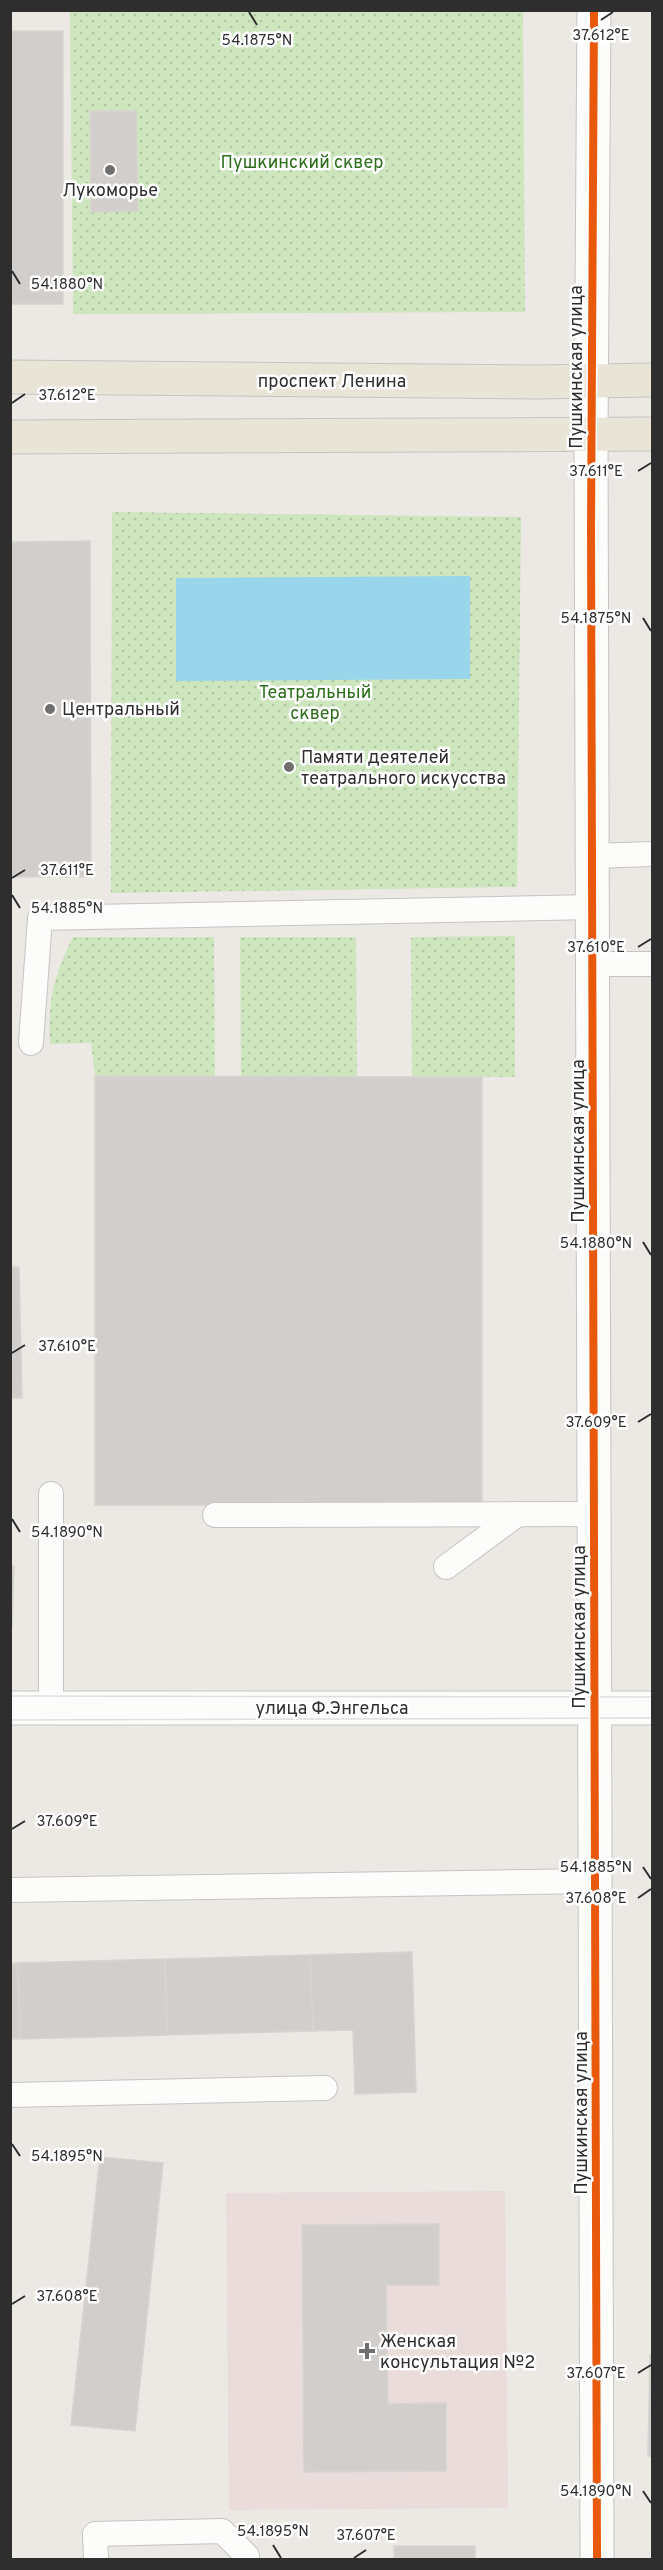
<svg xmlns="http://www.w3.org/2000/svg" width="663" height="2570" font-family="Overpass,sans-serif">
  <style>
    .medical { fill: #e9dcdb }
    .grass { fill: url(#grass-dots) }
    .water { fill: #99d6ec }
    .building { fill: #d1cecb; stroke: #d7d4d0; stroke-width: 1.5 }
    .lines { fill: none; stroke-linecap: round; stroke-linejoin: round }
    .lane-casing { stroke: #c5c4c5; stroke-width: 26 }
    .street-casing { stroke: #c5c4c5; stroke-width: 35 }
    .secondary-casing { stroke: #c5c4c5; stroke-width: 35 }
    .primary-casing { stroke: #c6c5c4; stroke-width: 35 }
    .lane { stroke: #fcfcfb; stroke-width: 24 }
    .street { stroke: #fcfcfb; stroke-width: 33 }
    .secondary { stroke: #fcfcfb; stroke-width: 33 }
    .primary { stroke: #e8e4d6; stroke-width: 33 }
    .tram { stroke: #dfdfe1; stroke-width: 1.5 }
    .cycleway-casing { stroke: #fff; stroke-width: 11 }
    .cycleway { stroke: #e8590c; stroke-width: 8 }
    .ticks { fill: none; stroke: #2e2e2e; stroke-width: 2 }
    .poi-dot { fill: #706f6e; stroke: #fff; stroke-width: 2 }
    .labels { text-anchor: middle; stroke-width: 5; stroke-linejoin: round; paint-order: stroke }
    .park-label { font-size: 18px; fill: #2c6e1b; stroke: #fff }
    .poi-label { font-size: 18px; fill: #2e2e2e; stroke: #fff; text-anchor: start }
    .street-label { font-size: 18px; fill: #2e2e2e; stroke: #fff }
    .ticks-label { font-size: 15px; text-anchor: middle; fill: #2e2e2e; stroke: #fff; stroke-width: 5; stroke-linejoin: round; paint-order: stroke }
  </style>
  <defs>
    <pattern id="grass-dots" width="8" height="8" patternUnits="userSpaceOnUse" patternTransform="scale(1.5)"><rect width="8" height="8" fill="#cee6be"/><path d="M2 2h.1M6 6h.1" fill="none" stroke="#b1c6a4" stroke-width="1.8" stroke-linecap="round"/></pattern>
  </defs>
  <rect width="100%" height="100%" fill="#ece8e4"/>
  <polygon class="medical" points="505,2191 508,2508 229,2510 226,2193"/>
  <g class="grass">
    <polygon points="70,11 523,11 525,312 73,314"/>
    <polygon points="112,512 521,517 517,887 111,893"/>
    <polygon points="515,936 515,1077 412,1076 411,937"/>
    <path d="M73 937H214L215 1076H95L91 1043 50 1044C48 998 53 978 73 937Z"/>
    <polygon points="240,937 356,937 357,1076 241,1076"/>
  </g>
  <polygon class="water" points="470,576 470,679 176,681 176,578"/>
  <g class="building">
    <rect x="10" y="31" width="53" height="273"/>
    <polygon points="90,111 136,111 138,211 91,212"/>
    <polygon points="90,541 91,877 10,877 10,542"/>
    <polygon points="95,1076 482,1077 482,1506 95,1505"/>
    <polygon points="10,1267 19,1267 22,1398 10,1398"/>
    <polygon points="10,1566 14,1566 12,1627 10,1627"/>
    <polygon points="412,1952 416,2092 355,2094 353,2030 313,2031 310,1955"/>
    <polygon points="310,1955 313,2031 167,2035 165,1959"/>
    <polygon points="165,1959 167,2035 20,2039 18,1963"/>
    <polygon points="18,1963 20,2039 10,2039 10,1964"/>
    <polygon points="100,2157 163,2163 135,2431 71,2425"/>
    <polygon points="439,2224 439,2285 386,2285 388,2404 446,2403 446,2471 304,2472 302,2225"/>
    <polygon points="650,2355 652,2355 652,2456 648,2456"/>
    <rect x="394" y="2546" width="81" height="14"/>
  </g>
  <g class="lines">
    <g class="lane-casing">
      <g id="lane">
        <polyline points="592,856 652,854"/>
        <polyline points="592,964 652,964"/>
        <polyline points="31,1043 40,918 592,907"/>
        <polyline points="51,1494 51,1708"/>
        <polyline points="215,1515 594,1514"/>
        <polyline points="446,1567 518,1514"/>
        <polyline points="10,1890 595,1881"/>
        <polyline points="10,2095 325,2088"/>
        <polyline points="96,2560 95,2534 222,2531 247,2556 247,2560"/>
      </g>
    </g>
    <g class="street-casing">
      <polyline id="street" points="591,435 594,10"/>
    </g>
    <g class="secondary-casing">
      <g id="secondary">
        <polyline points="591,435 597,2560"/>
        <polyline points="10,1708 652,1708"/>
      </g>
    </g>
    <g class="primary-casing">
      <g id="primary">
        <polyline points="10,377 537,382 652,380"/>
        <polyline points="10,437 652,434"/>
      </g>
    </g>
    <use href="#lane" class="lane"/>
    <use href="#street" class="street"/>
    <use href="#secondary" class="secondary"/>
    <use href="#primary" class="primary"/>
    <g class="tram">
      <polyline points="10,1696 652,1697"/>
      <polyline points="10,1720 652,1718"/>
    </g>
    <g class="cycleway-casing">
      <polyline id="cycleway" points="594,10 591,528 597,2560"/>
    </g>
    <use href="#cycleway" class="cycleway"/>
  </g>
  <path class="ticks" d="M249 12 257 25M601 20 613 12M12 271 20 284M12 403 25 394M638 471 651 463M643 618 651 631M12 878 25 870M12 895 20 908M638 947 651 939M643 1242 651 1255M12 1353 25 1345M638 1422 651 1414M12 1519 20 1532M12 1829 25 1821M643 1867 651 1879M638 1898 651 1889M12 2144 20 2156M12 2304 25 2296M638 2373 651 2365M643 2491 651 2503M273 2545 281 2558M354 2558 366 2550"/>
  <g class="poi-dot">
    <circle cx="110" cy="170" r="6"/>
    <circle cx="50" cy="709" r="6"/>
    <circle cx="289" cy="767" r="6"/>
    <path d="M364 2342h6v6h6v6h-6v6h-6v-6h-6v-6h6z"/>
  </g>
  <g class="labels">
    <g class="park-label">
      <text x="302" y="168">Пушкинский сквер</text>
      <text x="315" y="698">Театральный<tspan x="315" dy="21">сквер</tspan></text>
    </g>
    <g class="poi-label">
      <text x="110" y="196" text-anchor="middle">Лукоморье</text>
      <text x="62" y="715">Центральный</text>
      <text x="301" y="763">Памяти деятелей<tspan x="301" dy="21">театрального искусства</tspan></text>
      <text x="380" y="2347">Женская<tspan x="380" dy="21">консультация №2</tspan></text>
    </g>
    <g class="street-label">
      <text transform="translate(576 367) rotate(-90)" y="6">Пушкинская улица</text>
      <text x="332" y="387">проспект Ленина</text>
      <text transform="translate(578 1141) rotate(-90)" y="6">Пушкинская улица</text>
      <text transform="translate(579 1627) rotate(-90)" y="6">Пушкинская улица</text>
      <text x="332" y="1714">улица Ф.Энгельса</text>
      <text transform="translate(581 2113) rotate(-90)" y="6">Пушкинская улица</text>
    </g>
  </g>
  <g class="ticks-label">
    <text x="601" y="40">37.612°E</text>
    <text x="257" y="45">54.1875°N</text>
    <text x="67" y="289">54.1880°N</text>
    <text x="67" y="400">37.612°E</text>
    <text x="596" y="476">37.611°E</text>
    <text x="596" y="623">54.1875°N</text>
    <text x="67" y="875">37.611°E</text>
    <text x="67" y="913">54.1885°N</text>
    <text x="596" y="952">37.610°E</text>
    <text x="596" y="1248">54.1880°N</text>
    <text x="67" y="1351">37.610°E</text>
    <text x="596" y="1427">37.609°E</text>
    <text x="67" y="1537">54.1890°N</text>
    <text x="67" y="1826">37.609°E</text>
    <text x="596" y="1872">54.1885°N</text>
    <text x="596" y="1903">37.608°E</text>
    <text x="67" y="2161">54.1895°N</text>
    <text x="67" y="2301">37.608°E</text>
    <text x="596" y="2378">37.607°E</text>
    <text x="596" y="2496">54.1890°N</text>
    <text x="273" y="2536">54.1895°N</text>
    <text x="366" y="2540">37.607°E</text>
  </g>
  <rect width="663" height="2570" fill="none" stroke="#2e2e2e" stroke-width="24"/>
</svg>
